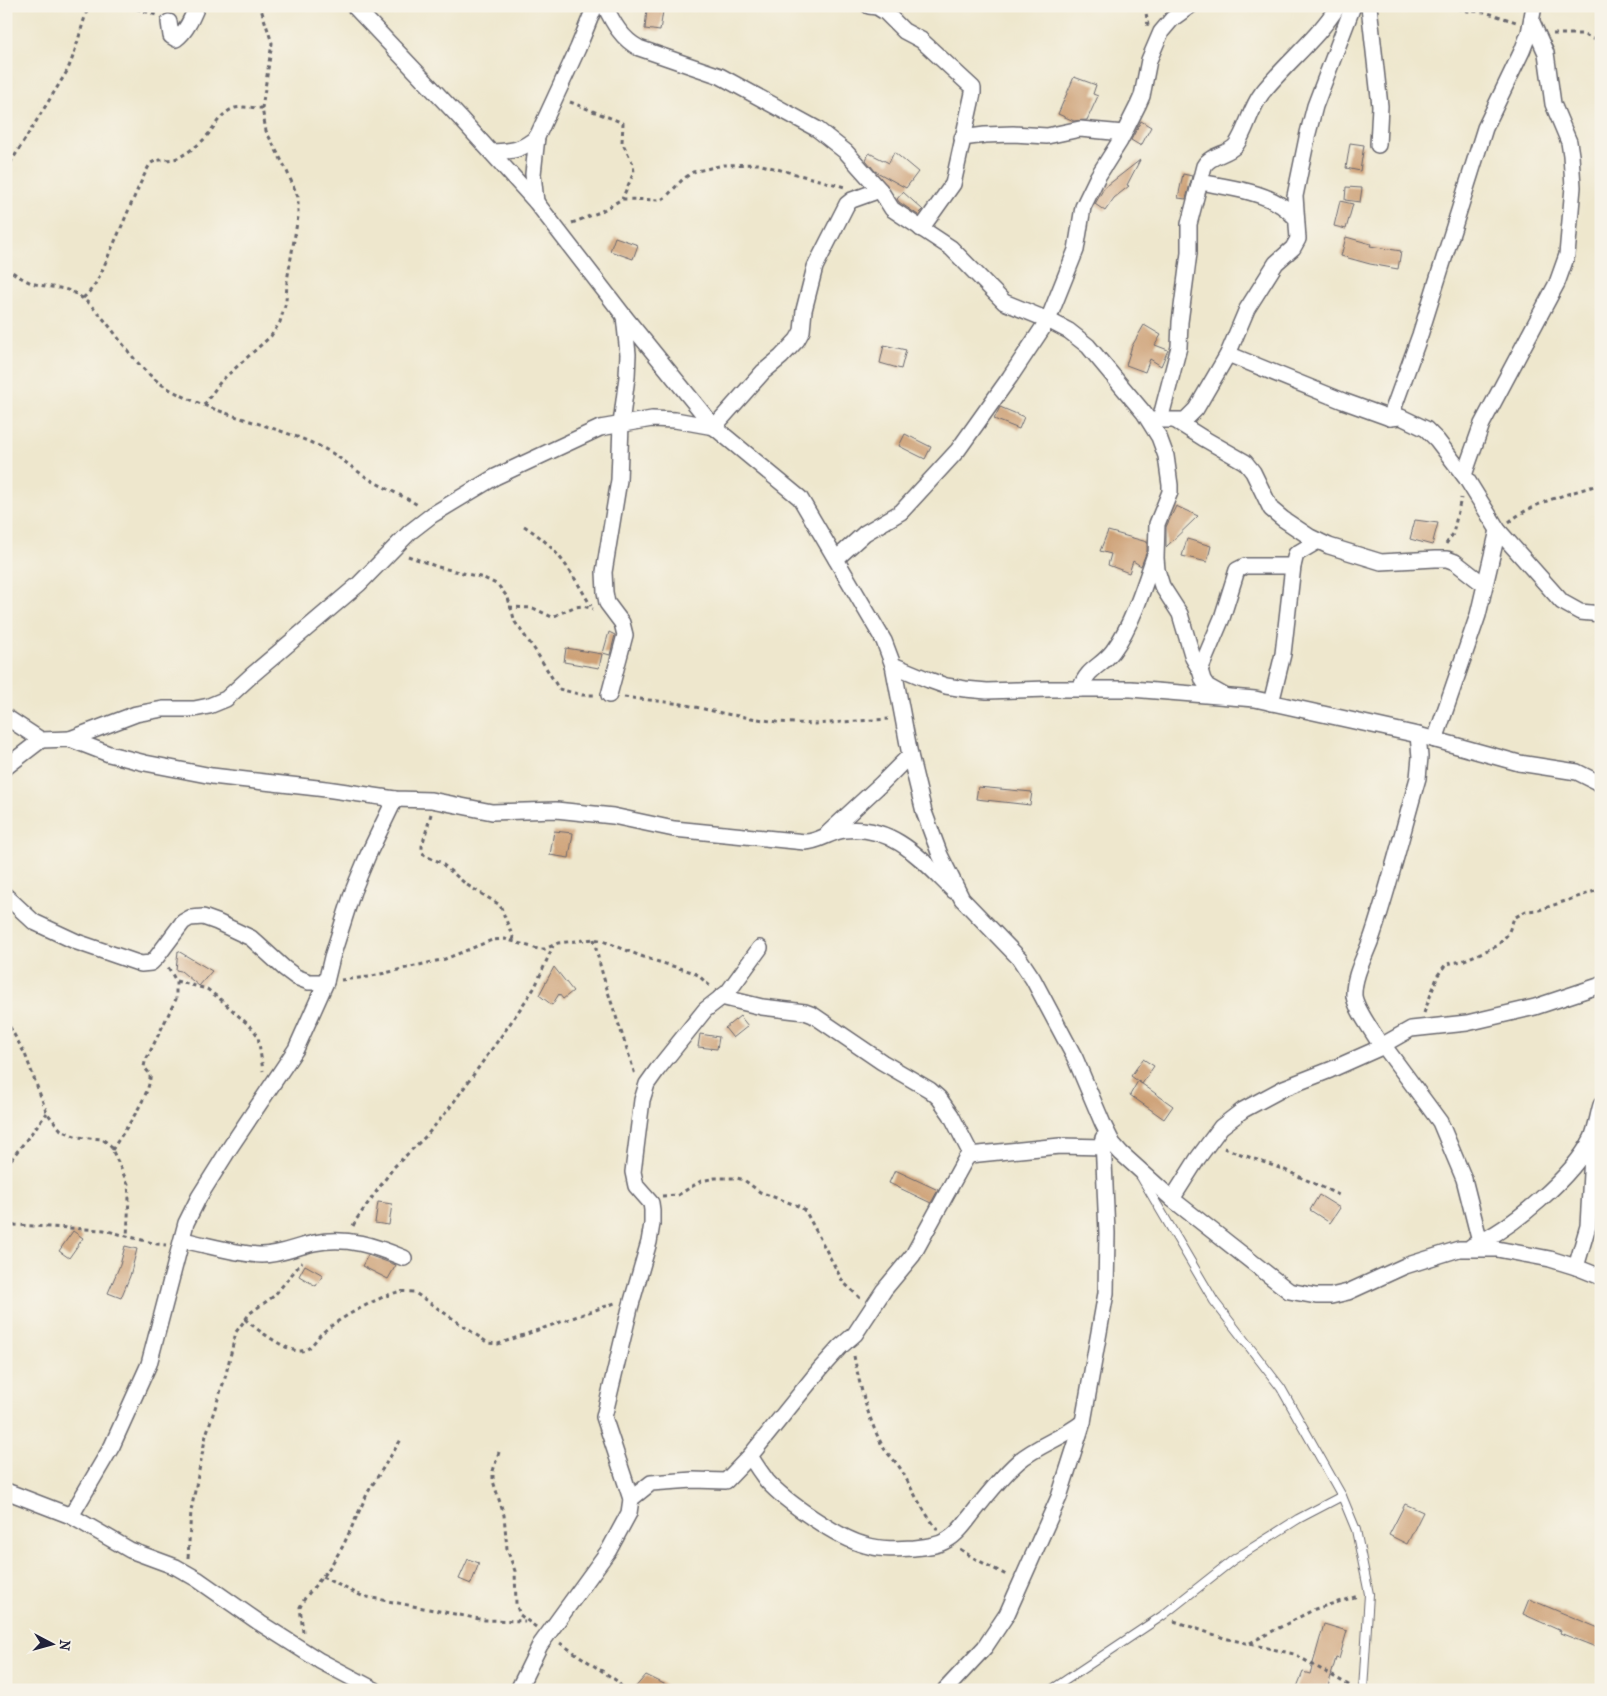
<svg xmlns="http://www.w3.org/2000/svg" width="1607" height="1696" font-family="'IM FELL French Canon',serif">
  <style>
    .building { fill: #cea177 }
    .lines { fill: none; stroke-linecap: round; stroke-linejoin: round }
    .service-casing { stroke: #69676e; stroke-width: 10 }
    .minor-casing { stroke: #69676e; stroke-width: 18 }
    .path { stroke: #69676e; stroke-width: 3; stroke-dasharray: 4 4; stroke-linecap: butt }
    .service { stroke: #fff; stroke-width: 8 }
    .minor { stroke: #fff; stroke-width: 15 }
  </style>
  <rect width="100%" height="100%" fill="#f7f3e8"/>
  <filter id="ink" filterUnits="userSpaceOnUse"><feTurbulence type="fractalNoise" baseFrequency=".02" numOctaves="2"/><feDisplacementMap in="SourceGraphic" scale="10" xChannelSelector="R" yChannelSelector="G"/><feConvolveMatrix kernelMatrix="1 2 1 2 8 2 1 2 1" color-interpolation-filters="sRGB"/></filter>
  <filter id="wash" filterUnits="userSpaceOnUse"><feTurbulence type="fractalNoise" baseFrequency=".0096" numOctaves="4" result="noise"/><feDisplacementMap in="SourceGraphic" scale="20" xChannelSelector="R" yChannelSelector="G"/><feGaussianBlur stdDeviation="1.12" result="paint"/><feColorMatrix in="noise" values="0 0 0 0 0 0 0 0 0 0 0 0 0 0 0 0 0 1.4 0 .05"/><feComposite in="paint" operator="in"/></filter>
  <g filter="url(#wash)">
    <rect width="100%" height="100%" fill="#eee7cd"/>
    <g id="blocks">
      <g class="building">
        <polygon points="647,9 663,11 660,31 645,29"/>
        <polygon points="1074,77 1096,85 1093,94 1098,96 1087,120 1074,121 1058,114"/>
        <polygon points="1141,121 1151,127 1141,146 1131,140"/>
        <polygon points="1350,143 1364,145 1360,171 1346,168"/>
        <polygon points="894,152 918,172 906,188 875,171 866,160 869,153 889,163"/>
        <polygon points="1140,160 1127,185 1129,186 1114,198 1105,211 1095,204 1104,188"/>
        <polygon points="1183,174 1192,176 1186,199 1178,198"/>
        <polygon points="1346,187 1362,188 1360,202 1345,200"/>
        <polygon points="903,192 923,210 918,215 899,202 897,199"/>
        <polygon points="1340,201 1353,204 1346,229 1334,226"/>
        <polygon points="615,237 638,245 633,259 610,251"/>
        <polygon points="1346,237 1371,244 1370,246 1401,251 1398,269 1370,264 1341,256"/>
        <polygon points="1144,325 1161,335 1155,345 1168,350 1161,366 1150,359 1145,372 1126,365 1132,346"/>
        <polygon points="884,345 906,350 901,369 880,363"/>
        <polygon points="1000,407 1024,417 1019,429 994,419"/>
        <polygon points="905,434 931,447 925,459 899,446"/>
        <polygon points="1176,506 1198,516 1166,547 1166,527"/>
        <polygon points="1415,520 1438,523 1432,545 1410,539"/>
        <polygon points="1108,531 1147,542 1147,551 1141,566 1133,561 1129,573 1108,565 1111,554 1100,551"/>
        <polygon points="1187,539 1211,546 1207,562 1182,556"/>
        <polygon points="609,632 615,635 610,655 603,653"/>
        <polygon points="566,648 602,654 599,668 564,662"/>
        <polygon points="978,787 1032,792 1030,805 976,799"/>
        <polygon points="554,831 573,833 569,858 550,855"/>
        <polygon points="178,951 212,971 199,986 181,971 176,970"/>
        <polygon points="554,967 573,991 563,999 559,994 552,1005 539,995"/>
        <polygon points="740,1016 748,1026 733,1038 725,1028"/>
        <polygon points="700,1034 719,1037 717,1049 698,1047"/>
        <polygon points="1143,1059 1154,1066 1142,1084 1131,1076"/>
        <polygon points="1138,1081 1173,1106 1164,1119 1130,1095"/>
        <polygon points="895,1170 938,1190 931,1203 889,1183"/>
        <polygon points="1319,1195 1340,1208 1330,1223 1310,1210"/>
        <polygon points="378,1202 392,1204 389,1225 375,1223"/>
        <polygon points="73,1231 83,1238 69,1258 59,1251"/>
        <polygon points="125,1246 137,1249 130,1276 121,1298 108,1293 120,1265"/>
        <polygon points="368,1255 396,1265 388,1279 362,1266"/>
        <polygon points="305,1265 323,1275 316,1286 299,1276"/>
        <polygon points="1405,1504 1423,1512 1407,1544 1389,1535"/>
        <polygon points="468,1559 479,1563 471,1584 459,1579"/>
        <polygon points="1529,1599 1601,1629 1601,1649 1560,1633 1561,1631 1523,1614"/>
        <polygon points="1324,1624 1347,1631 1339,1659 1336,1658 1327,1690 1304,1690 1297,1687 1303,1672 1310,1674"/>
        <polygon points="646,1675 676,1690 633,1690"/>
      </g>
    </g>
  </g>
  <g filter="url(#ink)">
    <use href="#blocks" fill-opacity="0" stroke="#69676e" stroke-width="1"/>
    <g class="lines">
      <g class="service-casing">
        <g id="service">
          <polyline points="1141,1177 1214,1301 1281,1388 1342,1496 1356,1530 1369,1594 1363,1690"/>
          <polyline points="1051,1690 1162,1616 1233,1560 1298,1519 1342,1496"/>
        </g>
      </g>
      <g class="minor-casing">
        <g id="minor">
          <polyline points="354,6 461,119 536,202 624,316 714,427 800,498 884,641 893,665 910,755 924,812 940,855 962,899 1019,958 1033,979 1075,1058 1103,1124 1113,1144 1121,1153 1172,1199 1289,1291 1316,1296 1331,1296 1348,1292 1405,1266 1459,1249 1497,1249 1550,1259 1576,1267 1601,1277"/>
          <path d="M605 6C613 23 622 39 639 48L720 76 817 129 846 152 880 190 892 209 951 248 1004 302 1048 320 1069 331 1088 346 1144 413 1159 437 1166 456 1170 485V492L1157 524 1156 558 1157 570 1162 586 1180 614 1193 658 1200 670 1203 680 1207 686 1223 695"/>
          <polyline points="869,6 877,7 885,12 904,31 921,40 973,88 973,93 953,184 921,229"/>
          <polyline points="1369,6 1380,106 1378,145"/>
          <path d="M169 22 171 36 176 39C186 32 192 18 197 6"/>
          <polyline points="962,138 985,135 1013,134 1047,136 1080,129 1124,133"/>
          <path d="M491 152C512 151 521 151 537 137"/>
          <path d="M1200 182C1225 187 1261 191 1282 206 1287 209 1291 214 1296 218"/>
          <polyline points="536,202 533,174 537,137 578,48 595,6"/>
          <polyline points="1228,354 1343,401 1390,418 1401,417 1426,429 1437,440 1466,478 1498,530 1562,602 1580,612 1601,614"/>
          <polyline points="1390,418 1420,335 1485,128 1522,51 1529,33 1534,6"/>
          <polyline points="1149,420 1185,420 1196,409 1228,354 1247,309 1276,263 1293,248 1298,239 1295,196 1308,133 1315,106 1353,6"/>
          <path d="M1160 420 1179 347 1180 322 1189 253V224L1204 166C1211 154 1228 155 1236 145 1247 129 1250 109 1262 93 1286 63 1318 38 1338 6"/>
          <polyline points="1176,421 1203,438 1245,462 1253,472 1271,509 1283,519 1310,537 1329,546 1381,562 1435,559 1447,559 1455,562 1478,580 1485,581"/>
          <polyline points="1464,475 1482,424 1557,283 1567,255 1573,187 1571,155 1569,142 1553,104 1546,53 1532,22"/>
          <polyline points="836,559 865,533 901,512 958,450 1010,377 1048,320 1076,250 1083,207 1098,176 1120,141 1138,105 1142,96 1149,60 1161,32 1172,19 1190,6"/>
          <polyline points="893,665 929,680 946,686 965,689 987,691 1048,689 1131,689 1255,699 1418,735 1519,763 1577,772 1601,784"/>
          <polyline points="1200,670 1222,618 1237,570 1245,566 1293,566"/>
          <path d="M1080 689C1088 667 1101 667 1113 651 1132 625 1144 587 1154 557"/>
          <polyline points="609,695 625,635 622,623 607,603 605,592 604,572 619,480 621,424 627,377 628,354 624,316"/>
          <polyline points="1271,703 1283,654 1293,566 1296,554 1318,541"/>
          <path d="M6 717 41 740 70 739 109 754 145 763 212 776 326 789 395 799 431 800 492 812 556 810 613 816 674 829 805 842C819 842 831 831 845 830 894 825 922 860 954 891"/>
          <path d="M1418 735 1420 757 1418 778C1403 830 1390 883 1373 934 1367 953 1353 975 1354 996 1356 1010 1374 1033 1381 1046H1384L1440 1122 1464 1179 1480 1242"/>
          <polyline points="70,739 136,714 163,709 194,709 209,706 226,699 252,675 359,584 410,532 432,515 495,477 600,428 652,419 675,420 714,427 763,372 781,357 797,340 802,331 804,310 815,267 847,204 852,200 880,190"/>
          <polyline points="1435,740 1478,615 1498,530"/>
          <polyline points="6,767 41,740"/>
          <polyline points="828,833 881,784 910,755"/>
          <polyline points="6,896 34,922 77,942 141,964 151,963 156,958 183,922 190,918 203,917 217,922 251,938 284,968 296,977 309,982 326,982"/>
          <polyline points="721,997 762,1007 805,1012 813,1015 882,1062 930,1090 939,1098 951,1115 971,1154"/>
          <polyline points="1381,1046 1411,1029 1467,1023 1535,1007 1601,985"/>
          <polyline points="1172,1199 1198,1158 1221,1127 1243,1110 1284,1088 1330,1070 1384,1046"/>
          <path d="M182 1240C204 1244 240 1255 262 1255 280 1255 296 1247 314 1243 347 1236 375 1246 404 1258"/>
          <path d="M1472 1246C1511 1229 1573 1177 1592 1138 1596 1129 1598 1115 1601 1105"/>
          <polyline points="1576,1267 1588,1226 1593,1138"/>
          <path d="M750 1456C755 1464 761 1473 767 1481 786 1502 838 1538 865 1545 881 1550 898 1549 914 1548 925 1547 938 1546 947 1540 958 1534 966 1522 973 1513 987 1495 1002 1476 1019 1461 1038 1445 1063 1438 1083 1422"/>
          <polyline points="6,1491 71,1516 130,1550 176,1567 197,1579 260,1623 320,1661 375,1690"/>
          <polyline points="631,1499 651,1483 693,1480 726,1481 750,1456 821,1368 840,1347 855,1334 884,1290 913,1255 965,1160 969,1155 1060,1146 1104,1147"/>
          <polyline points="71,1516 112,1446 149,1364 186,1223 199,1197 231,1146 296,1049 326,982 332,957 353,891 368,855 395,799"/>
          <polyline points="518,1690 540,1645 609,1550 629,1513 631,1499 604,1417 630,1308 649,1242 652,1224 652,1210 651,1203 636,1186 633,1172 642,1100 647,1084 657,1070 705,1010 728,992 760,948"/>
          <polyline points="945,1690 985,1647 1007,1614 1059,1497 1083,1422 1106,1293 1107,1233 1103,1138"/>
        </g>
      </g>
      <g class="path">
        <polyline points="129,6 156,15"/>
        <polyline points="1145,6 1148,26"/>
        <polyline points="1450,6 1468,11 1485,12 1516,22"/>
        <polyline points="1553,34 1582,34 1601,42"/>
        <polyline points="570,102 623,123 622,142 633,164 634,172 622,199"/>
        <path d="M6 170 66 73C77 51 80 28 89 6"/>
        <polyline points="572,223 600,212 622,199 661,200 667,196 683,179 693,172 723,165 758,164 845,187"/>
        <path d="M6 268C14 273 23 280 32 283 50 289 67 285 82 298 116 324 130 368 171 390 215 414 266 423 312 443 333 451 348 465 366 477 383 488 403 495 419 506"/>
        <path d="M83 298C98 285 102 270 110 252 124 223 135 192 150 164 158 157 170 162 180 157 188 152 199 145 205 138 215 128 219 113 235 108 243 106 254 108 262 108"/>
        <polyline points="204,405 221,381 271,336 280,322 286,302 287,281 298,217 298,197 286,169 266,131 262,108 272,43 260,6"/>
        <path d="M1509 522C1535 501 1569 494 1601 484"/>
        <path d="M524 526C557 546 572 573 591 606"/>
        <polyline points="1446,544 1453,534 1461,498"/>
        <polyline points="408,556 438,567 484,578 498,585 508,598 515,622 535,650 559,689 582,695 595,695"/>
        <polyline points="509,607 533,608 552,617 574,607 583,606 593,609"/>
        <polyline points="624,697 682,704 726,714 777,722 814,724 888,719"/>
        <polyline points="431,814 422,846 422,852 425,856 440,862 467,885 500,905 514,940"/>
        <path d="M594 939C603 985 622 1030 635 1075"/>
        <polyline points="341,980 368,977 445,959 492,940 505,939 538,949 545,949 558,943 594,939 603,941 646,958 692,972 698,975 712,988"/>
        <polyline points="176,981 207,989 220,999 252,1028 258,1036 263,1071"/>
        <polyline points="1424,1013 1438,975 1446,964 1462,961 1497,946 1508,934 1514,918 1526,911 1539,910 1601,889"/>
        <polyline points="6,1020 25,1054 47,1113 61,1130 77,1137 102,1139 110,1145 128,1184 129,1197 127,1237"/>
        <polyline points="1224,1148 1285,1170 1341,1196"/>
        <path d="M112 1150C123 1132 152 1094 150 1074L144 1067 145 1062 176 999V981L168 967"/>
        <polyline points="6,1166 47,1113"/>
        <polyline points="662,1196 678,1195 701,1181 715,1178 737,1178 744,1180 760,1192 801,1207 806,1212 843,1282 861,1299"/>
        <polyline points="6,1222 15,1225 104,1230 157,1244 166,1245"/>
        <polyline points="353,1226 356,1220 394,1167 426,1136 448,1110 507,1028 535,987 553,946"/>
        <path d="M245 1319C254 1328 289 1353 301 1351 311 1350 315 1340 321 1334 334 1321 380 1296 398 1292 403 1291 409 1292 414 1292L488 1343 498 1344 615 1303"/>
        <path d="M854 1356C860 1387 868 1419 883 1447 887 1454 897 1462 902 1471 913 1492 923 1511 938 1530"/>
        <polyline points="499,1452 493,1471 493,1481 504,1515 507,1549 515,1571 516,1604 520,1615 536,1627"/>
        <polyline points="960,1549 972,1557 1008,1576"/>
        <polyline points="188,1558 191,1511 206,1435 225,1378 236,1332 250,1313 274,1296 302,1262"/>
        <polyline points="322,1577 362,1596 485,1620 525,1621"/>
        <polyline points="1174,1621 1224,1638 1294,1654 1352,1687"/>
        <polyline points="303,1632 300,1607 305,1598 330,1567 343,1546 368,1492 402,1438"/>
        <polyline points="560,1643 617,1681 624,1690"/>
        <polyline points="1250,1643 1315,1609 1358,1596"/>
      </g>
      <use href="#service" class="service"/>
      <use href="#minor" class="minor"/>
    </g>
  </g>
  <rect width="1607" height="1696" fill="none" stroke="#f7f3e8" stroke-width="25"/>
  <g transform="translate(52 1644) rotate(96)" stroke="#f7f3e8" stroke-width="4" paint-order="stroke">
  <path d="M0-4L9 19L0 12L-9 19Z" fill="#22223b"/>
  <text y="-8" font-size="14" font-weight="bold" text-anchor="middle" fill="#22223b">N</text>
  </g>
</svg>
